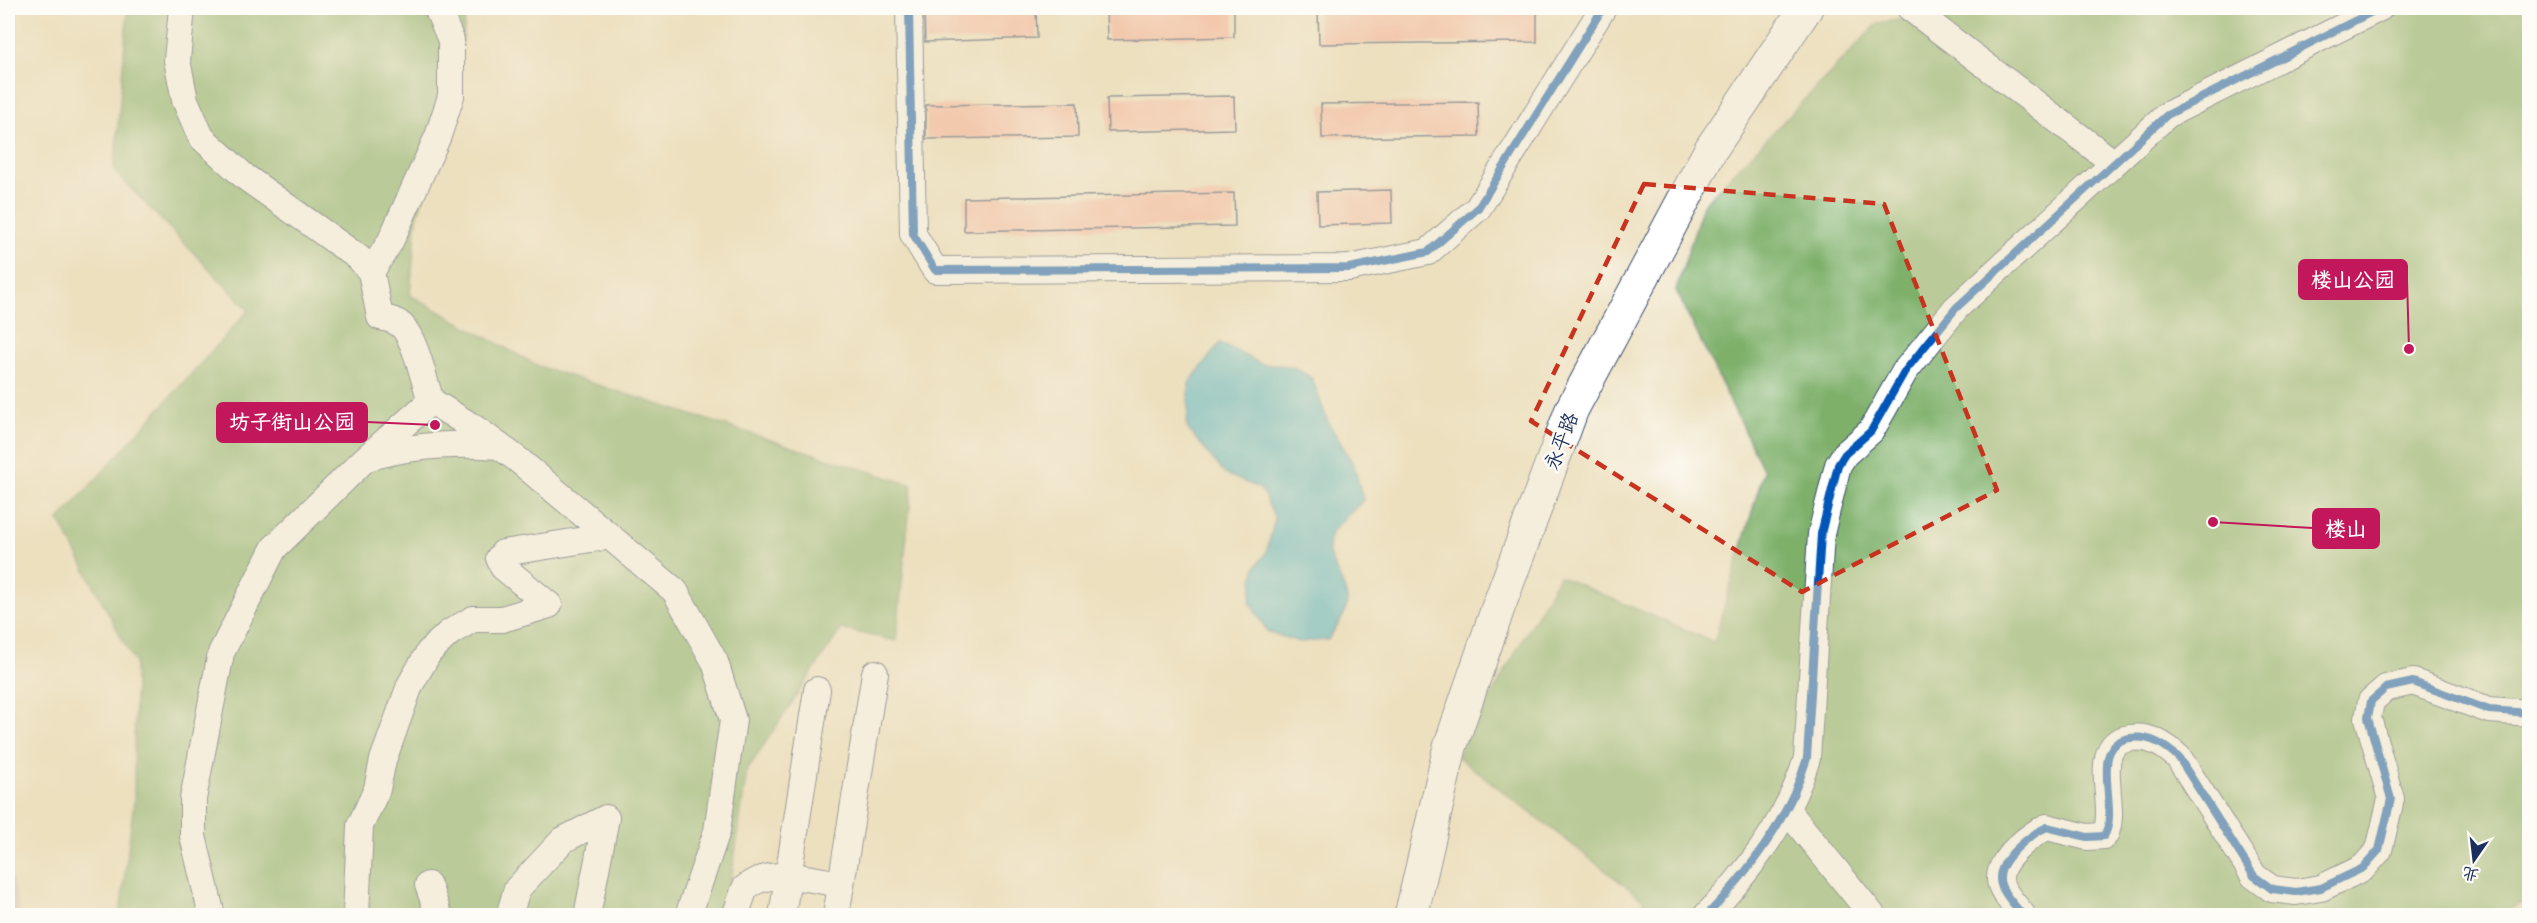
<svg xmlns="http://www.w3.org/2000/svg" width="2537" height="923" font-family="Mali,'LXGW WenKai TC',sans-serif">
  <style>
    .industrial { fill: #d1bfbf }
    .forest { fill: #7eb06b; stroke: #4c7064; stroke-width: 1.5 }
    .water { fill: #4eb5cc; stroke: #347295; stroke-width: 1.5 }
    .building { fill: #faad99 }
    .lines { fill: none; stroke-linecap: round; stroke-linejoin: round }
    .minor-casing { stroke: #3a4a6d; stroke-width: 28 }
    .major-casing { stroke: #3a4a6d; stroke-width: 35 }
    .minor { stroke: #fff; stroke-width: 26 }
    .major { stroke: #fff; stroke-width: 33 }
    .cycleway-casing { stroke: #fdfcf7; stroke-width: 11 }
    .cycleway { stroke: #0057b8; stroke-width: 8 }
    .marked { fill: none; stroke: #c8321e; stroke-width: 4.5; stroke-dasharray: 12 8; stroke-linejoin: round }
    .labels { text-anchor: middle; stroke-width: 5; stroke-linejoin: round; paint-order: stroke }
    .street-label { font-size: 20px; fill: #1b2f5e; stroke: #fdfcf7 }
    .leader { fill: none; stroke: #c2185b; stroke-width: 2 }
    .callout-dot { fill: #c2185b; stroke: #fdfcf7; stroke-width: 2 }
    .callout { fill: #c2185b; stroke: #c2185b; stroke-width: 2 }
    .callout-label { font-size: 21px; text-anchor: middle; font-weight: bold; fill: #fff }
  </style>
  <rect width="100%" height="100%" fill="#fdfcf7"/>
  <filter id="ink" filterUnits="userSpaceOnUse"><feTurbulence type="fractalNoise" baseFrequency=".0167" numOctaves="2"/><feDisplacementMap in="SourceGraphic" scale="12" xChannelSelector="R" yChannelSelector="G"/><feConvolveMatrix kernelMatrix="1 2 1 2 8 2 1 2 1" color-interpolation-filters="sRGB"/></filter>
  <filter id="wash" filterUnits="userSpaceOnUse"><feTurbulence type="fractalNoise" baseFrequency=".008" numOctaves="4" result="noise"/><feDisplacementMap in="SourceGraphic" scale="24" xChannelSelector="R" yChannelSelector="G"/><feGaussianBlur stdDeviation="1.35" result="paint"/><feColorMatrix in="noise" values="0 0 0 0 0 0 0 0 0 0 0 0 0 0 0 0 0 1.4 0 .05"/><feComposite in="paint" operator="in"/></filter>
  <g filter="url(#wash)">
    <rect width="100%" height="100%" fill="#ede0bf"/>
    <polygon class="industrial" points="8,857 20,915 8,915"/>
    <g class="forest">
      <polygon points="128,8 465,8 466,11 456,99 417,217 410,295 538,366 912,485 896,641 841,629 747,770 728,902 730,916 120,915 134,800 135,663 59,520 249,310 114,171"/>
      <polygon points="1978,8 2529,8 2529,899 2497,916 1631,915 1645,901 1457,756 1559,576 1714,642 1764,471 1676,290 1703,205 1878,23"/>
    </g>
    <path class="water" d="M1220 343 1261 364 1291 366 1312 378 1328 422 1354 465 1363 500C1355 510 1336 524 1331 534 1320 557 1345 576 1347 599 1348 615 1335 627 1328 640L1299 642 1268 632 1250 603 1255 568 1266 553 1275 519 1261 489 1225 474 1187 428 1189 383Z"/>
    <g id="blocks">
      <g class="building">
        <polygon points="972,8 1036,8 1037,38 925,42 924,9"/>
        <polygon points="1106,8 1234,8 1234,37 1107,40"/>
        <polygon points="1537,8 1537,42 1319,44 1318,10"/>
        <polygon points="1234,96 1235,129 1108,132 1107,98"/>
        <polygon points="1478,102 1479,136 1322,138 1321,104"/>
        <polygon points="1077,103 1078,137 926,139 926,105"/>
        <polygon points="1391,190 1392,223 1318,225 1317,192"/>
        <polygon points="1234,193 1235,226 964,231 964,198"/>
      </g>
    </g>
  </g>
  <g filter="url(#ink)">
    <use href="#blocks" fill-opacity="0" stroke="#3a4a6d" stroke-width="1.5"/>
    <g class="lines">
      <g class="minor-casing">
        <g id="minor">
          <path d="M182 8 177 60 185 100 201 137 245 177 359 258 371 272 380 317C388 319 396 320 402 326 416 341 424 381 431 401L476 429 517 459 675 591 715 662 733 720 717 831 688 916"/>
          <polyline points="909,8 913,234 935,270 1349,268 1428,252 1478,208 1603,8"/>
          <polyline points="1910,8 2114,163"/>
          <polyline points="371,272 390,242 438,136 451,96 451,40 437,8"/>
          <path d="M371 457C412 445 456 443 499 446"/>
          <polyline points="1787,810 1873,916"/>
          <polyline points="428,885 439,916"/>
          <polyline points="212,916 193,836 193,799 221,653 274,548 365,459 431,401"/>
          <polyline points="356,916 360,826 377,789 383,760 410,685 429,652 449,633 473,619 502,619 549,605 503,567 499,558 503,553 610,536"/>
          <polyline points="509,916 517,889 563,840 606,818 587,916"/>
          <path d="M735 916 745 888C769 867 811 879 839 884"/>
          <polyline points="782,916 817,690"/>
          <polyline points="836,916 875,673"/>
          <path d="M1706 916C1750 871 1789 819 1807 758L1821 534 1838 465 1845 454 1871 431 1905 371 1956 308 2167 115 2380 8"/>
          <path d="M2023 916C2016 906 2000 891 2000 879 1999 859 2031 834 2047 827L2087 837 2104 836C2121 810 2086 744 2130 738 2150 735 2165 745 2179 758L2254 876 2272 889 2296 892 2321 888 2363 868 2379 850 2391 799 2368 718 2371 701 2386 688 2413 682 2489 710 2530 713"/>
        </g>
      </g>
      <g class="major-casing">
        <polyline id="major" points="1411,916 1450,747 1498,608 1572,409 1711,149 1806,8"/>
      </g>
      <use href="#minor" class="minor"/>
      <use href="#major" class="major"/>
      <g class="cycleway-casing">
        <g id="cycleway">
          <polyline points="909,8 913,234 935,270 1349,268 1428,252 1478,208 1603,8"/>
          <path d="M1706 916C1750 871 1789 819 1807 758L1821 534 1838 465 1845 454 1871 431 1905 371 1956 308 2167 115 2380 8"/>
          <path d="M2023 916C2016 906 2000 891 2000 879 1999 859 2031 834 2047 827L2087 837 2104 836C2121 810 2086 744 2130 738 2150 735 2165 745 2179 758L2254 876 2272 889 2296 892 2321 888 2363 868 2379 850 2391 799 2368 718 2371 701 2386 688 2413 682 2489 710 2530 713"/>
        </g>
      </g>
      <use href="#cycleway" class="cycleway"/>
    </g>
  </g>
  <path d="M0 0H2537V923H0ZM1644 184 1884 204 1997 490 1802 592 1531 421Z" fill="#ede0bf" fill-opacity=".55" fill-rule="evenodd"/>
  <path class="marked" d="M1644 184 1884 204 1997 490 1802 592 1531 421Z"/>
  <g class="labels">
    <g class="street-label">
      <text transform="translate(1561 441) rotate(-69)" y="7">永平路</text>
    </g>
  </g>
  <path class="leader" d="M2409 349L2407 280M435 425L367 422M2213 522L2313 528"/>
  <g class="callout-dot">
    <circle cx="2409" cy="349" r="6"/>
    <circle cx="435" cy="425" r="6"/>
    <circle cx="2213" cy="522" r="6"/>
  </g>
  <g class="callout">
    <rect x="2299" y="260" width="108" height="39" rx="6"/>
    <rect x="217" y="403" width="150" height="39" rx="6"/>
    <rect x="2313" y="509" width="66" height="39" rx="6"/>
  </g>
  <g class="callout-label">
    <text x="2353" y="287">楼山公园</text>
    <text x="292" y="429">坊子街山公园</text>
    <text x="2346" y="536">楼山</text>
  </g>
  <rect width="2537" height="923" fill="none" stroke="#fdfcf7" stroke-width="30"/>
  <g transform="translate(2474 860) rotate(194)" stroke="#fdfcf7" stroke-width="4.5" paint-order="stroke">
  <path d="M0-4.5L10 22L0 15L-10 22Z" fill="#1b2f5e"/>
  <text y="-9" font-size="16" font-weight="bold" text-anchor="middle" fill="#1b2f5e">北</text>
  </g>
</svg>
